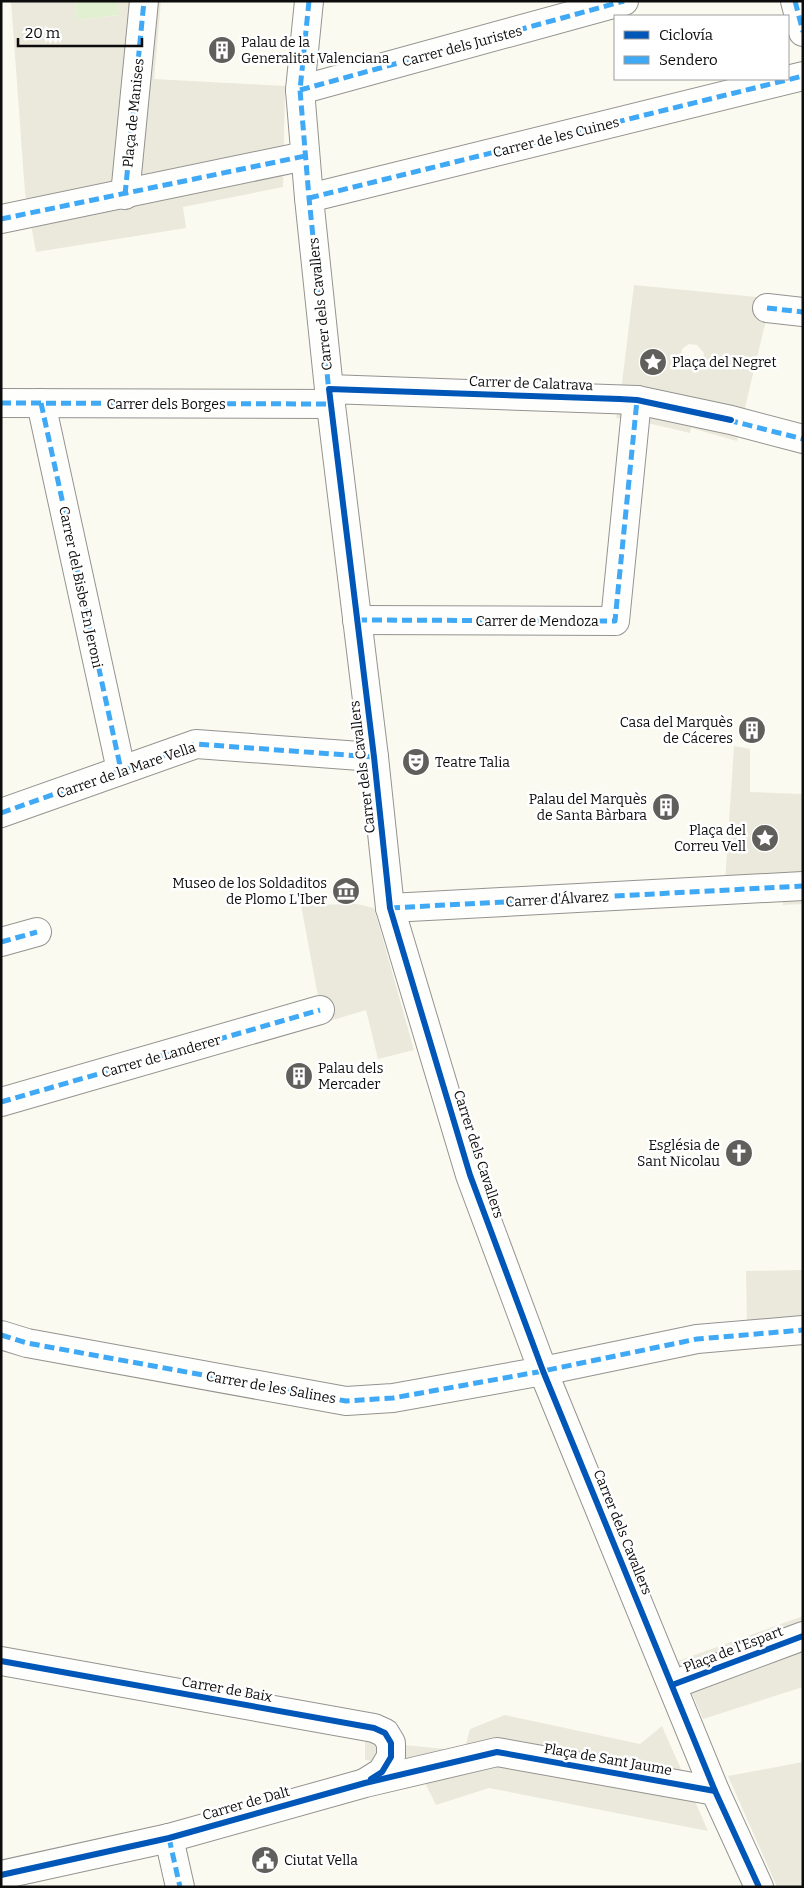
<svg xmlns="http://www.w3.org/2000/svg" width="804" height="1888" font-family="Bitter,serif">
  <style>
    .green { fill: #e1f0d0 }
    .plaza { fill: #ebe9dc; fill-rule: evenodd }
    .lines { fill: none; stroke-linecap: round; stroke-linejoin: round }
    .pedestrian-casing { stroke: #94938f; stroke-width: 30 }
    .minor-casing { stroke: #94938f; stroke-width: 30 }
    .pedestrian { stroke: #fefefd; stroke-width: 28 }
    .minor { stroke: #fefefd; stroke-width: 28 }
    .quiet { stroke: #3fa9f5; stroke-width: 5; stroke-dasharray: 10 5; stroke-linecap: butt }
    .cycleway-casing { stroke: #fff; stroke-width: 9 }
    .cycleway { stroke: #0057b8; stroke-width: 6 }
    .labels { text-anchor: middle; stroke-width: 5; stroke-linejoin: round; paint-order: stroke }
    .poi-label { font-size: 14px; fill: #0c0c0c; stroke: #fff; text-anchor: start }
    .street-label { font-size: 14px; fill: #0c0c0c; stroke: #fff }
  </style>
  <rect width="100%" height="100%" fill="#fbfaf0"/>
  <polygon class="green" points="75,1 118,1 119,15 77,20"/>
  <g class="plaza">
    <polygon points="11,1 75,1 77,20 119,15 118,1 161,1 154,79 285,86 283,187 183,207 186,228 36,252 25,193"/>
    <path d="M634 285 767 298 766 320 737 441 691 428 690 433 635 420 616 418 620 399ZM689 344 697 345 704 353 703 361 695 368 687 366 681 360 682 349Z"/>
    <polygon points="734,746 750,749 750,792 803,794 803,904 783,905 782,893 725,883"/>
    <polygon points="357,904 374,908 414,1050 378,1059 366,1010 323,1023 301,905"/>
    <polygon points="803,1270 803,1339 747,1324 746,1271"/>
    <polygon points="803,1616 803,1687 703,1719 678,1661"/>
    <polygon points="505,1715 640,1744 662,1726 708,1831 489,1788 436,1805 417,1767 365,1760 365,1741 464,1751 470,1729"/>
    <polygon points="803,1762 803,1887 777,1887 728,1776"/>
  </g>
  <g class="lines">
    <g class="pedestrian-casing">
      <g id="pedestrian">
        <polyline points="309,1 300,90 309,198 329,389"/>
        <polyline points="795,1 803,32"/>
        <polyline points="300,90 624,1"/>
        <polyline points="125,195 144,1"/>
        <polyline points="309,198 803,76"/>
        <polyline points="1,219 305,156"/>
        <polyline points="767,308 803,312"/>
        <polyline points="1,403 330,404"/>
        <polyline points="41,403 121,770"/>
        <polyline points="357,620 615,621 637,400"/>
        <polyline points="1,813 196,744 374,757"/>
        <polyline points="390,908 803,886"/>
        <polyline points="1,942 37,932"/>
        <polyline points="1,1102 320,1010"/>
        <polyline points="1,1335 27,1343 346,1401 393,1398 543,1371 697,1339 803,1330"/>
        <polyline points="169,1838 180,1887"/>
      </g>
    </g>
    <g class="minor-casing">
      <g id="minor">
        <polyline points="1,1661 374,1728 385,1733 391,1743 391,1757 382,1772 366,1782"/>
        <polyline points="672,1685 803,1636"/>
        <polyline points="1,1875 169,1838 365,1783 497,1752 715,1791"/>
        <polyline points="759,1887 715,1791 543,1371 470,1175 390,908 374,757 329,389 637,400 731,420 803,439"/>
      </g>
    </g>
    <use href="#pedestrian" class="pedestrian"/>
    <use href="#minor" class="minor"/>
    <g class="quiet">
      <polyline points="309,1 300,90 309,198 329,392"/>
      <polyline points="795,1 803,32"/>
      <polyline points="300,90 624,1"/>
      <polyline points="125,195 144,1"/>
      <polyline points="309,198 803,76"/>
      <polyline points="1,219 305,156"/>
      <polyline points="767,308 803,312"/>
      <polyline points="1,403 330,404"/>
      <polyline points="41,403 121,770"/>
      <polyline points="728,420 803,439"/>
      <polyline points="357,620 615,621 637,400"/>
      <polyline points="1,813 196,744 374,757"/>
      <polyline points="390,908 803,886"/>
      <polyline points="1,942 37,932"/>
      <polyline points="1,1102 320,1010"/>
      <polyline points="1,1335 27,1343 346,1401 393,1398 543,1371 697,1339 803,1330"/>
      <polyline points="169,1838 180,1887"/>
    </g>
    <g class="cycleway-casing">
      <g id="cycleway">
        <polyline points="731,420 637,400 620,399 329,389 374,757 390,908 470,1175 543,1371 715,1791 759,1887"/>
        <polyline points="1,1661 374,1728 385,1733 391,1743 391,1757 382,1772 371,1779"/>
        <polyline points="672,1685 803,1636"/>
        <polyline points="1,1875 169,1838 365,1783 497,1752 715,1791"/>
      </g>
    </g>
    <use href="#cycleway" class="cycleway"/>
  </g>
  <defs>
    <g id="building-disc" transform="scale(1.4375)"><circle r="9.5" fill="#605f5c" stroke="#fff"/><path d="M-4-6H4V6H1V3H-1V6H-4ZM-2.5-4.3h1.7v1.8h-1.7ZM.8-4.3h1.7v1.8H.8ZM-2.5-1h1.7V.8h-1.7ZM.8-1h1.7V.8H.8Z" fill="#fff"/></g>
    <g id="sight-disc" transform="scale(1.4375)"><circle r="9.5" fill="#605f5c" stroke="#fff"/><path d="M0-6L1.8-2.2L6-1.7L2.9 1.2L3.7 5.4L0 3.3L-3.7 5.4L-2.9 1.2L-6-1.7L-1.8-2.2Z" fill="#fff"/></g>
    <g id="theatre-disc" transform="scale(1.4375)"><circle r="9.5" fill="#605f5c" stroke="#fff"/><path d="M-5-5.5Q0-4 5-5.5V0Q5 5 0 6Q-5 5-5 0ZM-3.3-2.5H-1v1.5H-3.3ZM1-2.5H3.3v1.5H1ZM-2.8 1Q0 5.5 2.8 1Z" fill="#fff"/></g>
    <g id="museum-disc" transform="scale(1.4375)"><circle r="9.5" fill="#605f5c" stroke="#fff"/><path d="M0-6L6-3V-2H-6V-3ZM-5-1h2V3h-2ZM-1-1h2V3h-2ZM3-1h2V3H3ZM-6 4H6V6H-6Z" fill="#fff"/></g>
    <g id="church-disc" transform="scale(1.4375)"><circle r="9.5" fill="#605f5c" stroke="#fff"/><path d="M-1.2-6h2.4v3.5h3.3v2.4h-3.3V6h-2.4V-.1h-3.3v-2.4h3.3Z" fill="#fff"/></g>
    <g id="civic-disc" transform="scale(1.4375)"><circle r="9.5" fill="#605f5c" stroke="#fff"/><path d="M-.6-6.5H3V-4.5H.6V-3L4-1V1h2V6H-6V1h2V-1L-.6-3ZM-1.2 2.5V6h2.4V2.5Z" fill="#fff"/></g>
  </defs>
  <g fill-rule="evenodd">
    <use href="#building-disc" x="222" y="50"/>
    <use href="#sight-disc" x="653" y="362"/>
    <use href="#building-disc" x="752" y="730"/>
    <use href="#theatre-disc" x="416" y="762"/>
    <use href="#building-disc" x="666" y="807"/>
    <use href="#sight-disc" x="765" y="838"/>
    <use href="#museum-disc" x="346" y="891"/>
    <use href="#building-disc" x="299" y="1076"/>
    <use href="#church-disc" x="739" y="1153"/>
    <use href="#civic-disc" x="265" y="1860"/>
  </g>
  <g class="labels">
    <g class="poi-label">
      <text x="241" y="47">Palau de la<tspan x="241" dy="16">Generalitat Valenciana</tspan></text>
      <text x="672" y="367">Plaça del Negret</text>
      <text x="733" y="727" text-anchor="end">Casa del Marquès<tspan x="733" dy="16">de Cáceres</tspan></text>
      <text x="435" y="767">Teatre Talia</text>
      <text x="647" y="804" text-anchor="end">Palau del Marquès<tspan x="647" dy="16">de Santa Bàrbara</tspan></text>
      <text x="746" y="835" text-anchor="end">Plaça del<tspan x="746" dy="16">Correu Vell</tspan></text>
      <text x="327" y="888" text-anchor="end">Museo de los Soldaditos<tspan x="327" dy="16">de Plomo L'Iber</tspan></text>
      <text x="318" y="1073">Palau dels<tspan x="318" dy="16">Mercader</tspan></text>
      <text x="720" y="1150" text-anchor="end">Església de<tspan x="720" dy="16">Sant Nicolau</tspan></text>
      <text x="284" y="1865">Ciutat Vella</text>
    </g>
    <g class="street-label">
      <text transform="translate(462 46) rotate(-15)" y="5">Carrer dels Juristes</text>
      <text transform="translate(133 113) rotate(-84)" y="5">Plaça de Manises</text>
      <text transform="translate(556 137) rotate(-14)" y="5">Carrer de les Cuines</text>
      <text transform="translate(320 304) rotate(-96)" y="5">Carrer dels Cavallers</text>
      <text transform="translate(531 383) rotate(2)" y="5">Carrer de Calatrava</text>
      <text x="166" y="409">Carrer dels Borges</text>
      <text transform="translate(81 587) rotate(78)" y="5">Carrer del Bisbe En Jeroni</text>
      <text x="537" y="626">Carrer de Mendoza</text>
      <text transform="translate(362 767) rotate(-97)" y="5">Carrer dels Cavallers</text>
      <text transform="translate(126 770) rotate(-19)" y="5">Carrer de la Mare Vella</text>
      <text transform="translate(557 899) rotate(-3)" y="5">Carrer d'Álvarez</text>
      <text transform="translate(161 1056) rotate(-16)" y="5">Carrer de Landerer</text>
      <text transform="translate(479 1154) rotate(72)" y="5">Carrer dels Cavallers</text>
      <text transform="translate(271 1387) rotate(10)" y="5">Carrer de les Salines</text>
      <text transform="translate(623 1532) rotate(68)" y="5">Carrer dels Cavallers</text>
      <text transform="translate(733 1649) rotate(-21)" y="5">Plaça de l'Espart</text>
      <text transform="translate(227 1689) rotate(10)" y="5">Carrer de Baix</text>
      <text transform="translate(608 1759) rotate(10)" y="5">Plaça de Sant Jaume</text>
      <text transform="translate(246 1803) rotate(-16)" y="5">Carrer de Dalt</text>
    </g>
  </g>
  <rect width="804" height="1888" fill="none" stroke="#0c0c0c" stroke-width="5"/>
  <rect x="614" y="15" width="175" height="65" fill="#ffffff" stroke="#9e9e9e"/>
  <rect x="624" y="31" width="25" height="8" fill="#0057b8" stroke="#9e9e9e"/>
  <text x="659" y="40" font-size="15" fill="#0c0c0c">Ciclovía</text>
  <rect x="624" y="56" width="25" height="8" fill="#3fa9f5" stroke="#9e9e9e"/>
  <text x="659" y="65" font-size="15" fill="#0c0c0c">Sendero</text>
  <path d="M18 38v8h124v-8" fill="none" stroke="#0c0c0c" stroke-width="2.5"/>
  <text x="25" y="38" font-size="15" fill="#0c0c0c" stroke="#ffffff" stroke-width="4" paint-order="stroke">20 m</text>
</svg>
